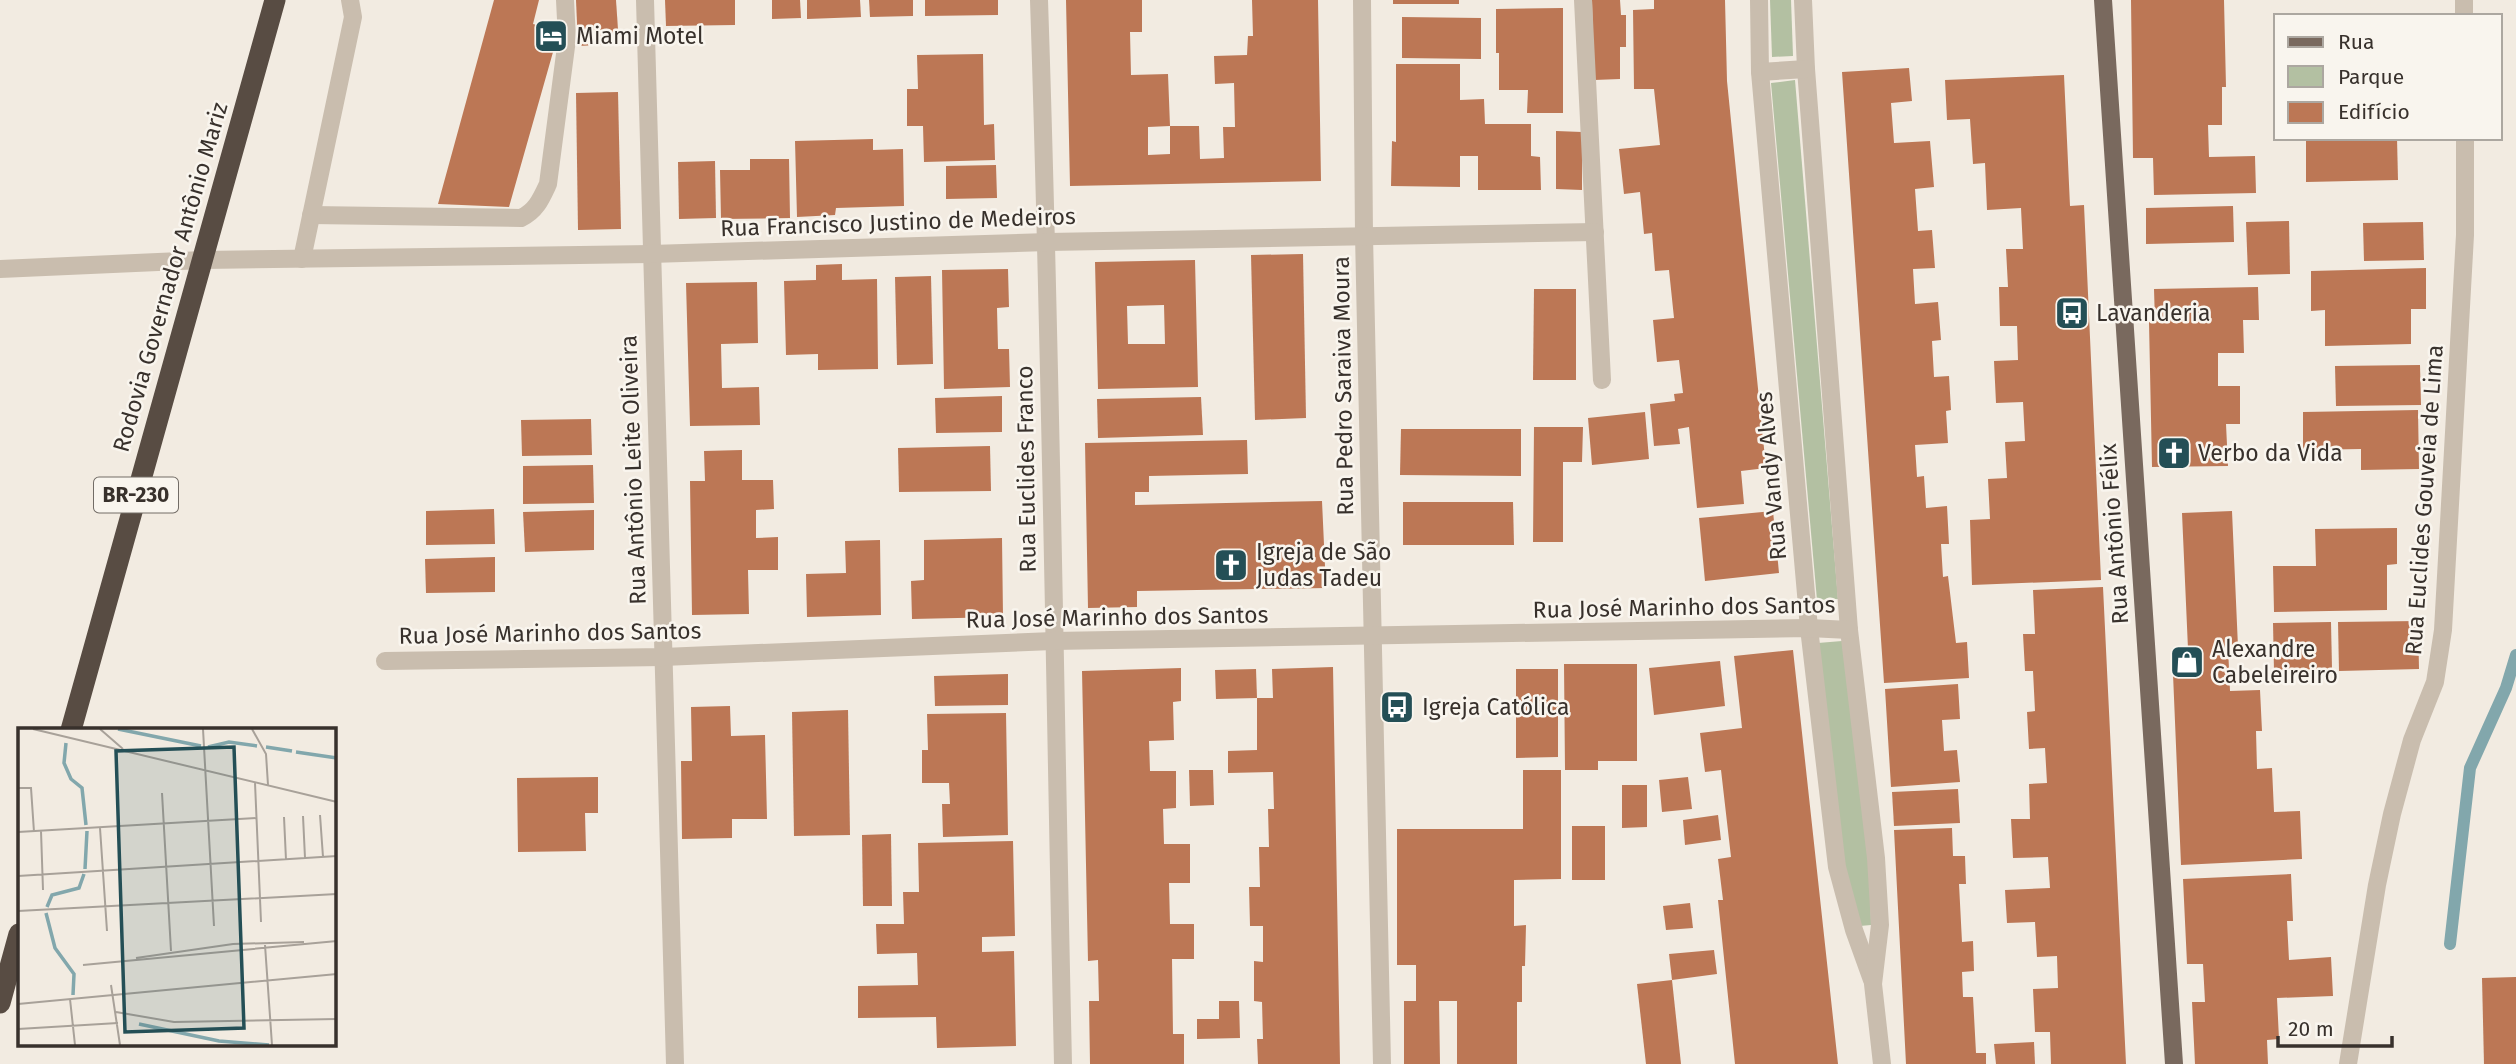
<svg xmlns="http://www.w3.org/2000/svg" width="2516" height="1064" font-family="'Fira Sans',sans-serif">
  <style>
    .green { fill: #b3c0a2 }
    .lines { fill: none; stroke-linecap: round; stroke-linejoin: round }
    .stream { stroke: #82a7ac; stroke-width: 12 }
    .building { fill: #bc7755; fill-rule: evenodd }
    .minor { stroke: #c9bdae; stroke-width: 18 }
    .major { stroke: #79695e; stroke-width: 18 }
    .highway { stroke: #584c43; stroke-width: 21 }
    .labels { text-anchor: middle; stroke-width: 5; stroke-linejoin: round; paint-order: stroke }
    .shield { fill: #f9f5ee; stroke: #726c66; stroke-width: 2 }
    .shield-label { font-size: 21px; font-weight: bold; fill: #38312c }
    .poi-label { font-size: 23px; fill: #38312c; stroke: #f9f5ee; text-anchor: start }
    .street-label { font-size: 23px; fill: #38312c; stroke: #f9f5ee }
    .inset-river { fill: none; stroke: #82a7ac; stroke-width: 3.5 }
    .inset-road { fill: none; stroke: #a8a199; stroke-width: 2 }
    .view { fill: #244f56; fill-opacity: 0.15; stroke: #244f56; stroke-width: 3.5 }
    .inset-edge { fill: none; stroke: #38312c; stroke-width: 3.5 }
  </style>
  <rect width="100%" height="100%" fill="#f2ebe1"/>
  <g class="green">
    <polygon points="1770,0 1791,0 1793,56 1772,57"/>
    <polygon points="1795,80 1838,599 1817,600 1771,83"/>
    <polygon points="1842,641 1870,864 1871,925 1860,926 1845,868 1818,643"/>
  </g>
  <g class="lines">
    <polyline class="stream" points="2450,944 2470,768 2506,688 2516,655"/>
  </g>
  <g class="building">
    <polygon points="494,0 539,0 533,24 559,31 509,207 438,204"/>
    <polygon points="576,0 616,0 619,44 578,46"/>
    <polygon points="665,0 735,0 735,25 666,26"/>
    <polygon points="772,0 800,0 801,18 772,19"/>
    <polygon points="807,0 860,0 861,17 807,19"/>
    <polygon points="869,0 913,0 913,16 870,17"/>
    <polygon points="925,0 998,0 998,15 925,16"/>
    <polygon points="1066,0 1142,0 1142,32 1130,32 1131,75 1168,74 1170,126 1148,127 1148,155 1170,154 1170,126 1199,126 1200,159 1224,158 1223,127 1235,127 1234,83 1215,84 1214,56 1247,55 1248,36 1253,36 1252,0 1318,0 1321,181 1070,186"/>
    <rect x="1393" y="0" width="66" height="4"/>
    <polygon points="1592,0 1620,0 1621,15 1626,15 1626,47 1620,47 1620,79 1594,80"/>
    <polygon points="1654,0 1725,0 1727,81 1766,468 1741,471 1744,504 1697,508 1689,427 1678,429 1680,444 1654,446 1650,404 1675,401 1674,394 1683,393 1679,360 1657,362 1653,320 1674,318 1669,270 1655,271 1652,233 1644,234 1640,192 1624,194 1619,149 1660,145 1654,89 1634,89 1633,10 1654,9"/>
    <polygon points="2131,0 2224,0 2226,87 2222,87 2222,125 2208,125 2209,157 2255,156 2256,193 2154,195 2153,158 2133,158"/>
    <polygon points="1563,8 1563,113 1527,113 1528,90 1499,90 1499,53 1496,53 1496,9"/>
    <polygon points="1402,17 1481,18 1481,59 1402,58"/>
    <polygon points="983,54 984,125 994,124 995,160 924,162 923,126 907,126 907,89 918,89 917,55"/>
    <polygon points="1396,64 1460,64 1460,100 1484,99 1485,124 1531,124 1531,156 1540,157 1541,190 1478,190 1478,156 1460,156 1460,187 1391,186 1392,141 1396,142"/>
    <polygon points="1909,68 1912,101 1891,103 1894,143 1930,141 1934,187 1915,189 1918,231 1932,230 1935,268 1913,269 1915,304 1938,302 1941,340 1932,341 1934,377 1949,376 1951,410 1946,411 1948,443 1915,445 1917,477 1924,476 1926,508 1947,506 1949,544 1941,544 1943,577 1948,576 1956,643 1967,642 1969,678 1884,683 1842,72"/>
    <polygon points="2064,75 2070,206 2084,205 2101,580 1972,585 1970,520 1990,519 1988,479 2007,478 2005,442 2025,441 2023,402 1996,403 1994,361 2018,360 2017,326 2000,326 1999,287 2008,287 2006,249 2023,249 2021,208 1987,210 1985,163 1973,164 1970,119 1947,120 1945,80"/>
    <polygon points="618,92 621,229 578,230 576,93"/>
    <polygon points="1556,131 1582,132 1582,190 1556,189"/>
    <polygon points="2306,138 2397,138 2398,180 2306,182"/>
    <polygon points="873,139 873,150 903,149 904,206 836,208 835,215 797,217 795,141"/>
    <polygon points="750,159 789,159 790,218 721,219 720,170 750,170"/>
    <polygon points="715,161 716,218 679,219 678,162"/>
    <polygon points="996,165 997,198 946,199 946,166"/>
    <polygon points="2233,206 2234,242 2146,244 2146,208"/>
    <polygon points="2289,221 2290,274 2248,275 2246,222"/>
    <polygon points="2423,222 2424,260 2364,261 2363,223"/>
    <polygon points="1303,254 1306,418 1255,420 1251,255"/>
    <path d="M1195 260 1198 387 1098 389 1095 262ZM1164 305 1165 344H1128L1127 306Z"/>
    <polygon points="842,264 842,280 877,279 878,369 818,370 818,354 786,355 784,281 816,280 816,265"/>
    <polygon points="2426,268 2426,309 2411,309 2411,344 2325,346 2325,310 2311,311 2311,271"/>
    <polygon points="1008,269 1009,307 997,308 998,349 1009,349 1010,387 944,389 942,270"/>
    <polygon points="931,276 933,364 897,365 895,277"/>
    <polygon points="757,282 758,343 721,344 722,388 759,387 760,425 690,426 686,283"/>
    <polygon points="2258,287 2259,320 2243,320 2244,353 2218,353 2218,386 2240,386 2240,424 2226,424 2228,466 2152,467 2149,322 2155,322 2154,289"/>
    <polygon points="1534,289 1576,289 1576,380 1533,380"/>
    <polygon points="2420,365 2421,405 2336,406 2335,366"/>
    <polygon points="1002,396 1002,432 936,433 935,398"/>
    <polygon points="1201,397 1203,435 1098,438 1097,399"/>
    <polygon points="2418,410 2419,469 2361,470 2361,449 2303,450 2303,412"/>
    <polygon points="1645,412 1649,459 1592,465 1588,418"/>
    <polygon points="591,419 592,455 522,456 521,420"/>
    <polygon points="1534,427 1583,427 1582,462 1563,462 1563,542 1533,542"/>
    <polygon points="1401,429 1521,429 1521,476 1400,475"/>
    <polygon points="1247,440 1248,474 1149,476 1149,492 1135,492 1135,505 1322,501 1326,588 1137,591 1137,607 1088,608 1085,443"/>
    <polygon points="990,446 991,491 899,492 898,448"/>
    <polygon points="742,450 742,480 773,480 774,509 756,510 756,538 778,537 778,570 748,570 749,614 692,615 690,481 705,481 704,451"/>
    <polygon points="593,465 594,503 523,504 523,466"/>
    <polygon points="1403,502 1513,502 1514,545 1403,545"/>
    <polygon points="494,509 495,544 426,545 426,511"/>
    <polygon points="594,510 594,550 525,552 523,512"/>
    <polygon points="1773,511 1779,573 1705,581 1699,518"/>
    <polygon points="2232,511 2238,647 2228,647 2230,691 2260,690 2262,731 2256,731 2257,769 2272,768 2274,812 2300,811 2302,859 2181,865 2172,650 2188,649 2182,513"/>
    <polygon points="2397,528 2397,564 2387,565 2387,610 2274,612 2273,566 2316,566 2315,529"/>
    <polygon points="1002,538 1003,617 912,619 911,581 924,580 924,540"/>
    <polygon points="880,540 881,615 807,617 806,574 846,573 845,541"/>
    <polygon points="495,557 495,592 426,593 425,559"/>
    <polygon points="2103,587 2126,1064 2051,1064 2050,1032 2035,1032 2033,989 2058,988 2057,956 2037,957 2035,922 2007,923 2005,890 2050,888 2048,857 2013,858 2011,819 2030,819 2029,784 2047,783 2045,748 2029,749 2027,712 2035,711 2033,671 2025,671 2023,634 2035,634 2033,590"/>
    <polygon points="2418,621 2419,669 2339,671 2338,622"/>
    <polygon points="2331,622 2332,669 2274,671 2273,623"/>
    <polygon points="1793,650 1838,1064 1735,1064 1718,900 1723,900 1718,859 1731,857 1721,770 1705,772 1700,733 1742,728 1734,656"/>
    <polygon points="1720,661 1725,706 1654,715 1649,668"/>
    <polygon points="1564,664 1637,664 1637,761 1598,761 1598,770 1565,770"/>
    <polygon points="1333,667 1340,1064 1258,1064 1257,1039 1263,1039 1262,1002 1254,1001 1254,961 1263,962 1263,926 1250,926 1249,887 1260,887 1259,847 1269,847 1268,809 1274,809 1273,772 1228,773 1228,751 1257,750 1257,698 1273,698 1272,669"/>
    <polygon points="1181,668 1181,701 1173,702 1174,740 1149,741 1150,771 1176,771 1176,808 1163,809 1164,844 1190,844 1190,883 1169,883 1170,924 1194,924 1194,959 1172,959 1173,1034 1184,1034 1184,1064 1090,1064 1089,1001 1099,1001 1098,960 1088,961 1082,671"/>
    <polygon points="1256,669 1257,698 1216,699 1215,670"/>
    <polygon points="1516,669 1558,669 1558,757 1516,758"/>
    <polygon points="1008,674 1008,705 935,706 934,676"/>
    <polygon points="1958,684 1960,719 1942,720 1944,751 1957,750 1960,782 1891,787 1885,689"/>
    <polygon points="730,706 731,736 765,735 767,819 732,819 732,838 682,839 681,761 692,761 691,707"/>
    <polygon points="848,710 850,835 794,836 792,712"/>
    <polygon points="1006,713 1008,835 943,837 942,804 950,804 949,783 922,783 922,750 928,750 927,714"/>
    <polygon points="1189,770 1213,770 1214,805 1190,806"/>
    <polygon points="1523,770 1561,770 1561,879 1514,880 1514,926 1526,925 1525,966 1522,966 1522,1002 1517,1002 1517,1064 1457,1064 1457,1001 1439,1001 1440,1064 1404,1064 1404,1001 1416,1001 1416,965 1397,965 1397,829 1523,829"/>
    <polygon points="598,777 598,813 585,813 586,851 518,852 517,778"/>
    <polygon points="1688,777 1692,809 1662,812 1659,780"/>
    <polygon points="1622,785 1647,785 1647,827 1622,828"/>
    <polygon points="1958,789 1960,823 1894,826 1892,792"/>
    <polygon points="1718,815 1721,840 1685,845 1683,820"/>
    <rect x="1572" y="826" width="33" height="54"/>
    <polygon points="1952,828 1953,856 1965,856 1966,884 1959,884 1962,942 1973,941 1974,971 1962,972 1963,997 1973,997 1976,1053 1986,1053 1986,1064 1906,1064 1894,830"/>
    <polygon points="891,834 892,906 863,906 862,835"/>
    <polygon points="1013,841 1015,936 982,937 982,952 1014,951 1016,1046 937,1048 936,1017 858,1018 858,986 918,985 917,953 877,954 876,924 904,924 903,892 919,892 918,843"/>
    <polygon points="2291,874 2293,921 2287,921 2289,960 2331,957 2333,996 2277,998 2279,1039 2267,1040 2268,1064 2195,1064 2192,1002 2205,1002 2203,964 2187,964 2183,879"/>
    <polygon points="1690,903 1693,928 1666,930 1663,906"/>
    <polygon points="1714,950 1717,974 1672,980 1669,954"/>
    <polygon points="2516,977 2516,1064 2484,1064 2482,978"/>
    <polygon points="1672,980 1681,1064 1646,1064 1637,984"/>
    <polygon points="1219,1001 1239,1001 1240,1038 1197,1039 1197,1019 1219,1019"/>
    <polygon points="2034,1042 2035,1064 1996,1064 1994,1044"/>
  </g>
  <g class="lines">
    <g class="minor">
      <polyline points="645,0 675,1064"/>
      <path d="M1039 0C1051 355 1055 709 1063 1064"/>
      <polyline points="1362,0 1364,235 1382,1064"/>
      <polyline points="1583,0 1602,380"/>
      <polyline points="1759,0 1760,72 1809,628 1837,867 1854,930 1872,980"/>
      <polyline points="1803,0 1806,69 1849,630 1876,858 1880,925 1873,984 1882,1064"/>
      <polyline points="2464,0 2464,16"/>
      <polyline points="1760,72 1806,69"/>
      <path d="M311 215 521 218C536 211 541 199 548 184L567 39 565 0"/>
      <polyline points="302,259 353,17 350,0"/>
      <polyline points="0,269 203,260 651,254 1048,242 1595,232"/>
      <polyline points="385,661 663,657 1053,641 1809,628 1849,630"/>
      <polyline points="2348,1064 2377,885 2392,814 2412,740 2435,682 2443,630 2465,235 2465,138"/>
    </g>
    <polyline class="major" points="2103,0 2174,1064"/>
    <g class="highway">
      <polyline points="71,730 275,0"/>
      <polyline points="0,1003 19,934"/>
    </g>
  </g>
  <defs>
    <g id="hotel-square" transform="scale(1.75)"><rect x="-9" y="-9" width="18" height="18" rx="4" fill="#244f56" stroke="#f9f5ee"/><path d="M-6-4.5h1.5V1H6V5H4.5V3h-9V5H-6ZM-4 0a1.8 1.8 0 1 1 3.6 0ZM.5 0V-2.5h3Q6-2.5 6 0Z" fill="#fff"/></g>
    <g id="bus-square" transform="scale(1.75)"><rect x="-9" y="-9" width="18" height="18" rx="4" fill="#244f56" stroke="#f9f5ee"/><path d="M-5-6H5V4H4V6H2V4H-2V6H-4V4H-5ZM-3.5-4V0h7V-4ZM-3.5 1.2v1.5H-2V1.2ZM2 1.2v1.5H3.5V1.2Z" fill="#fff"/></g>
    <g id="church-square" transform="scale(1.75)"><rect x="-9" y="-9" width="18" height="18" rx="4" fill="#244f56" stroke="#f9f5ee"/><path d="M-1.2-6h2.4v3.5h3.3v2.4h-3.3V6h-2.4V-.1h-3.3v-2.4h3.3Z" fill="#fff"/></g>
    <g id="shop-square" transform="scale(1.75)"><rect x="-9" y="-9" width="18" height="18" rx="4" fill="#244f56" stroke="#f9f5ee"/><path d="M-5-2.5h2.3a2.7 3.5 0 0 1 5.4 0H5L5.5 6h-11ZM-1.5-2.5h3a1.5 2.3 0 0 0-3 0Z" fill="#fff"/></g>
  </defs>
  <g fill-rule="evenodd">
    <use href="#hotel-square" x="551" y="36"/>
    <use href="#bus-square" x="2072" y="313"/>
    <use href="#church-square" x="2174" y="453"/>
    <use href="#church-square" x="1231" y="565"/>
    <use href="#shop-square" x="2187" y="662"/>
    <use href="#bus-square" x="1397" y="707"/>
  </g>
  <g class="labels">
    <rect class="shield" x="94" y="477.5" width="84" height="35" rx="5"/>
    <g class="shield-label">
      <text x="136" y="502">BR-230</text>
    </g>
    <g class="poi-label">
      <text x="576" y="44">Miami Motel</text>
      <text x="2096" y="321">Lavanderia</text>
      <text x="2198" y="461">Verbo da Vida</text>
      <text x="1256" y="560">Igreja de São<tspan x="1256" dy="26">Judas Tadeu</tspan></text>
      <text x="2212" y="657">Alexandre<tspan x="2212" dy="26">Cabeleireiro</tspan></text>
      <text x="1422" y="715">Igreja Católica</text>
    </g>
    <g class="street-label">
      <text transform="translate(898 222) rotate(-2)" y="8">Rua Francisco Justino de Medeiros</text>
      <text transform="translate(170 277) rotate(-74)" y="8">Rodovia Governador Antônio Mariz</text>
      <text transform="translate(1343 386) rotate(-91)" y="8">Rua Pedro Saraiva Moura</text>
      <text transform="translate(1026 469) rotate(-91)" y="8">Rua Euclides Franco</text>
      <text transform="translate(633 470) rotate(-92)" y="8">Rua Antônio Leite Oliveira</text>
      <text transform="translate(1771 476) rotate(-95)" y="8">Rua Vandy Alves</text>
      <text transform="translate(2424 500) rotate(-86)" y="8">Rua Euclides Gouveia de Lima</text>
      <text transform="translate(2114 534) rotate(-94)" y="8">Rua Antônio Félix</text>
      <text transform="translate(1684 607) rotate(-1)" y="8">Rua José Marinho dos Santos</text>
      <text transform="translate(1117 617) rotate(-1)" y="8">Rua José Marinho dos Santos</text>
      <text transform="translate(550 633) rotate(-1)" y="8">Rua José Marinho dos Santos</text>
    </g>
  </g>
  <g transform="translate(18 728)">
    <rect width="318" height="318" fill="#f2ebe1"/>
    <path class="inset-river" d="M100 1 183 18M48 15 46 35 53 51 64 60 68 97M190 19 211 14 239 18M248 19 274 23M278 24 319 30M67 141 69 103M29 179 34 167 61 160 66 146M28 185 37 220 56 246 55 267M121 296 201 313 251 317"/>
    <path class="inset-road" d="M15 1 319 74M82 1 105 21M185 1 196 198M234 1 248 26 250 57M237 55 243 194M0 60H13L16 104M144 65 153 223M302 87 305 129M285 88 287 130M266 89 268 132M82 100 89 203M23 103 25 162M0 104 239 90M0 148 319 128M0 183 319 166M247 217 254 317M118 230 215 216 286 214M65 237 319 213M93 257 102 317M52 271 57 317M0 276 319 246M98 284 156 294 319 291M0 301 100 295"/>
    <path class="view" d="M216 19 226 300 107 304 98 23Z"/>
    <rect width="318" height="318" class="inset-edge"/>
  </g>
  <rect x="2274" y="14" width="228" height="126" fill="#f9f5ee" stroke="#aca7a0" stroke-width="2"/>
  <rect x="2288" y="37" width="35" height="10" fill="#79695e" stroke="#aca7a0" stroke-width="2"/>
  <text x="2338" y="49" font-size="21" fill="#38312c">Rua</text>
  <rect x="2288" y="66" width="35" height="21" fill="#b3c0a2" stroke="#aca7a0" stroke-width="2"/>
  <text x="2338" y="84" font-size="21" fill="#38312c">Parque</text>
  <rect x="2288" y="102" width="35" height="21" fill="#bc7755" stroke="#aca7a0" stroke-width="2"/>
  <text x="2338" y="119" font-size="21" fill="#38312c">Edifício</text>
  <path d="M2278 1036v10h114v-10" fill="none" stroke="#38312c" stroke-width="3.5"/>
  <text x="2288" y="1036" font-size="21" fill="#38312c" stroke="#f9f5ee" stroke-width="5" paint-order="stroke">20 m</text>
</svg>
